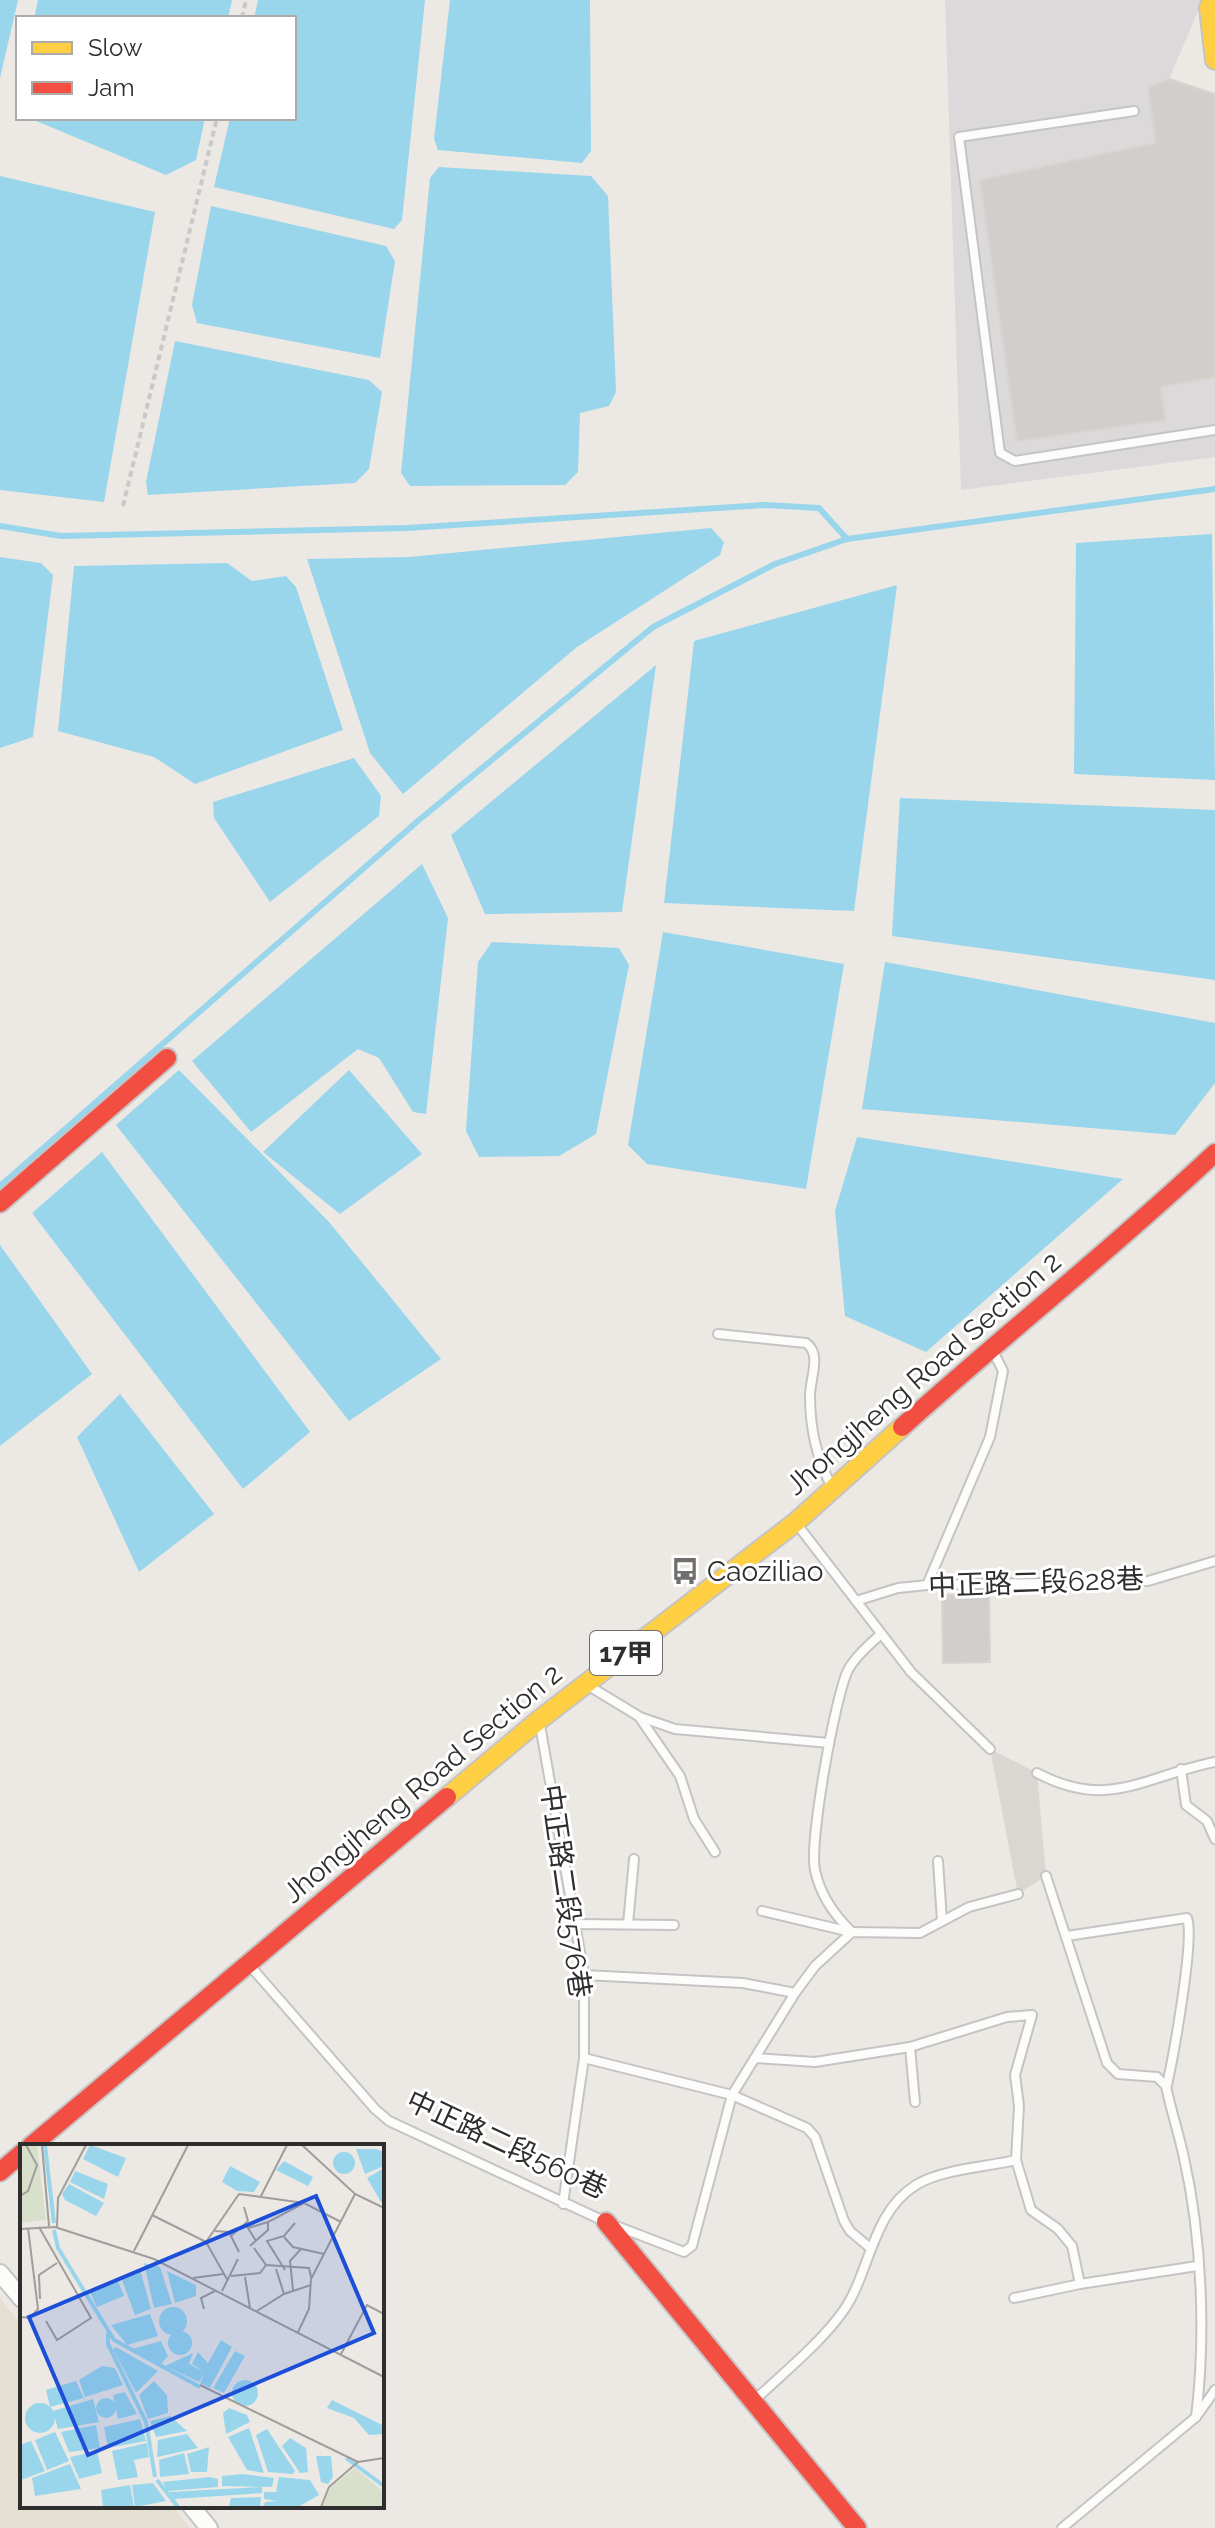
<svg xmlns="http://www.w3.org/2000/svg" width="1215" height="2528" font-family="Raleway,'Noto Sans TC',sans-serif">
  <style>
    .industrial { fill: #dcd9db }
    .education { fill: #e6e0d3 }
    .plaza { fill: #dad6d2 }
    .water { fill: #99d6ec }
    .lines { fill: none; stroke-linecap: round; stroke-linejoin: round }
    .stream { stroke: #99d6ec; stroke-width: 6 }
    .building { fill: #d1cecb; stroke: #d7d4d0; stroke-width: 2 }
    .lane-casing { stroke: #c5c4c5; stroke-width: 12 }
    .street-casing { stroke: #c5c4c5; stroke-width: 20 }
    .slow-casing { stroke: #c5c4c5; stroke-width: 22 }
    .jam-casing { stroke: #c5c4c5; stroke-width: 22 }
    .path { stroke: #c9c9c8; stroke-width: 4; stroke-dasharray: 6 4; stroke-linecap: butt }
    .lane { stroke: #fcfcfb; stroke-width: 8 }
    .street { stroke: #fcfcfb; stroke-width: 16 }
    .slow { stroke: #ffcf43; stroke-width: 18 }
    .jam { stroke: #f24e42; stroke-width: 18 }
    .labels { text-anchor: middle; stroke-width: 6; stroke-linejoin: round; paint-order: stroke }
    .shield { fill: #fff; stroke: #6d6d6d; stroke-width: 2 }
    .shield-label { font-size: 26px; font-weight: bold; fill: #2e2e2e }
    .street-label { font-size: 28px; fill: #2e2e2e; stroke: #fff }
    .poi-label { font-size: 28px; fill: #2e2e2e; stroke: #fff; text-anchor: start }
    .inset-river { fill: none; stroke: #99d6ec; stroke-width: 4 }
    .inset-road { fill: none; stroke: #a09e9b; stroke-width: 2 }
    .view { fill: #1d4ed8; fill-opacity: 0.15; stroke: #1d4ed8; stroke-width: 4 }
    .inset-edge { fill: none; stroke: #2e2e2e; stroke-width: 4 }
  </style>
  <rect width="100%" height="100%" fill="#ece8e4"/>
  <polygon class="industrial" points="945,0 1203,0 1169,79 1215,94 1215,457 961,490"/>
  <polygon class="education" points="0,2298 22,2325 22,2506 172,2506 190,2528 0,2528"/>
  <polygon class="plaza" points="990,1749 1037,1773 1046,1876 1018,1894"/>
  <g class="water">
    <polygon points="0,0 18,0 0,78"/>
    <polygon points="38,0 232,0 228,18 34,18"/>
    <polygon points="258,0 425,0 402,220 394,229 214,187 230,118 294,118 294,18 254,18"/>
    <polygon points="450,0 590,0 591,151 582,163 438,150 434,139"/>
    <polygon points="29,118 205,118 196,160 166,175"/>
    <polygon points="439,167 591,176 608,196 616,392 609,406 580,413 578,472 565,485 410,486 401,473 430,178"/>
    <polygon points="0,176 155,212 104,502 0,490"/>
    <polygon points="211,206 386,246 395,261 380,358 197,323 192,305"/>
    <polygon points="175,341 369,380 382,392 369,469 355,483 148,495 146,482"/>
    <polygon points="711,528 724,542 720,555 577,647 403,794 370,753 307,559 409,557"/>
    <polygon points="1212,534 1215,780 1074,774 1076,543"/>
    <polygon points="0,557 41,563 53,575 33,737 0,748"/>
    <polygon points="227,563 252,581 286,576 296,587 343,730 195,784 154,757 58,731 74,566"/>
    <polygon points="897,585 854,911 664,903 694,641"/>
    <polygon points="656,665 622,912 485,914 451,835"/>
    <polygon points="354,758 381,796 379,816 270,902 214,818 213,802"/>
    <polygon points="900,798 1215,810 1215,980 892,936"/>
    <polygon points="422,864 448,918 426,1114 413,1112 379,1058 358,1049 251,1132 192,1061"/>
    <polygon points="663,932 844,964 806,1189 647,1164 628,1145"/>
    <polygon points="492,942 619,948 629,965 596,1134 559,1156 479,1157 466,1131 478,962"/>
    <polygon points="885,962 1215,1023 1215,1083 1175,1135 862,1109"/>
    <polygon points="179,1070 329,1222 441,1359 349,1421 116,1125"/>
    <polygon points="349,1070 422,1154 340,1214 263,1152"/>
    <polygon points="857,1137 1123,1179 926,1352 845,1316 835,1211"/>
    <polygon points="102,1152 310,1432 243,1489 32,1213"/>
    <polygon points="0,1245 92,1374 0,1446"/>
    <polygon points="120,1394 214,1514 139,1572 77,1437"/>
  </g>
  <g class="lines">
    <g class="stream">
      <polyline points="0,526 61,536 407,528 765,505 819,508 847,539"/>
      <polyline points="0,1186 419,820 653,627 775,564 847,539 1215,489"/>
    </g>
  </g>
  <g class="building">
    <polygon points="1169,79 1215,94 1215,377 1160,387 1165,420 1017,441 980,180 1156,143 1148,88"/>
    <polygon points="989,1594 990,1662 943,1663 942,1595"/>
  </g>
  <g class="lines">
    <g class="lane-casing">
      <g id="lane">
        <polyline points="1134,111 959,137 1000,453 1015,461 1215,430"/>
        <path d="M718 1334 806 1343C822 1354 810 1378 810 1396 810 1429 816 1458 832 1487"/>
        <polyline points="796,1523 911,1672 990,1749"/>
        <polyline points="927,1585 990,1437 1003,1371 993,1351"/>
        <polyline points="856,1601 898,1588 927,1585 1148,1581 1215,1561"/>
        <polyline points="589,1686 640,1717 675,1729 829,1743"/>
        <polyline points="640,1718 680,1776 694,1819 715,1852"/>
        <polyline points="540,1725 584,1975 584,2058 563,2204"/>
        <polyline points="1181,1769 1186,1805 1207,1821 1215,1839"/>
        <path d="M1037 1773C1109 1811 1144 1776 1215 1762"/>
        <polyline points="938,1861 942,1921"/>
        <path d="M1046 1876 1107 2063 1118 2074 1157 2077 1166 2086C1171 2111 1179 2134 1184 2158 1202 2238 1206 2336 1196 2417"/>
        <polyline points="762,1911 851,1932"/>
        <polyline points="577,1924 674,1925"/>
        <polyline points="628,1924 634,1859"/>
        <path d="M852 1932C834 1915 820 1894 815 1870 809 1842 835 1697 848 1670 856 1656 869 1645 881 1634"/>
        <path d="M1067 1936 1187 1918C1195 1938 1173 2058 1167 2085"/>
        <polyline points="251,1967 375,2109 389,2121 606,2222"/>
        <polyline points="584,1975 743,1983 795,1993"/>
        <polyline points="910,2047 915,2102"/>
        <polyline points="584,2058 732,2095 807,2128 815,2137 844,2221 850,2231 869,2247"/>
        <polyline points="755,2058 815,2062 910,2047 1007,2017 1032,2015 1015,2075 1019,2106 1016,2160 1031,2210 1058,2229 1072,2246 1080,2284"/>
        <polyline points="619,2227 684,2252 692,2246 732,2095 795,1993 815,1966 852,1932 920,1933 969,1907 1018,1894"/>
        <polyline points="1014,2298 1080,2284 1197,2266"/>
        <path d="M754 2401C784 2372 820 2344 844 2310 870 2272 872 2212 916 2185 942 2169 986 2167 1016 2160"/>
        <polyline points="1062,2528 1196,2417 1215,2390"/>
      </g>
    </g>
    <g class="street-casing">
      <g id="street">
        <polyline points="0,2273 22,2299"/>
        <polyline points="191,2506 209,2528"/>
      </g>
    </g>
    <g class="slow-casing">
      <g id="slow">
        <polyline points="1212,0 1209,8 1215,60"/>
        <polyline points="447,1797 539,1720 796,1522 902,1427"/>
      </g>
    </g>
    <g class="jam-casing">
      <g id="jam">
        <polyline points="0,1203 167,1058"/>
        <path d="M902 1427C1005 1334 1114 1248 1215 1153"/>
        <polyline points="31,2146 447,1797"/>
        <polyline points="0,2172 22,2153"/>
        <polyline points="606,2222 857,2528"/>
      </g>
    </g>
    <g class="path">
      <polyline points="242,18 246,0"/>
      <polyline points="123,506 217,118"/>
    </g>
    <use href="#lane" class="lane"/>
    <use href="#street" class="street"/>
    <use href="#slow" class="slow"/>
    <use href="#jam" class="jam"/>
  </g>
  <defs>
    <g id="bus-bare" transform="scale(2.16)"><path d="M-5-6H5V4H4V6H2V4H-2V6H-4V4H-5ZM-3.5-4V0h7V-4ZM-3.5 1.2v1.5H-2V1.2ZM2 1.2v1.5H3.5V1.2Z" fill="#706f6e" stroke="#fff" stroke-width="2.5" paint-order="stroke"/></g>
  </defs>
  <g fill-rule="evenodd">
    <use href="#bus-bare" x="685" y="1571"/>
  </g>
  <g class="labels">
    <rect class="shield" x="590" y="1631" width="72" height="44" rx="6"/>
    <g class="shield-label">
      <text x="626" y="1662">17甲</text>
    </g>
    <g class="street-label">
      <text transform="translate(923 1373) rotate(-41)" y="10">Jhongjheng Road Section 2</text>
      <text transform="translate(1036 1582) rotate(-2)" y="10">中正路二段628巷</text>
      <text transform="translate(422 1783) rotate(-40)" y="10">Jhongjheng Road Section 2</text>
      <text transform="translate(566 1891) rotate(82)" y="10">中正路二段576巷</text>
      <text transform="translate(507 2144) rotate(25)" y="10">中正路二段560巷</text>
    </g>
    <g class="poi-label">
      <text x="707" y="1581">Caoziliao</text>
    </g>
  </g>
  <g transform="translate(20 2144)">
    <rect width="364" height="364" fill="#ece8e4"/>
    <path d="M0 1H17L26 76 0 79ZM335 324 364 348V363H302L310 344Z" fill="#d8e0cc"/>
    <path d="M70 1 106 14 98 33 63 15ZM356 5 364 8V22L345 30 336 5ZM313 19a11 11 0 1 1 22 0a11 11 0 1 1-22 0ZM264 17 293 33 288 42 256 26ZM210 22 240 38 234 48 217 47 202 38ZM364 24V57L361 58 347 34ZM55 27 88 40 84 55 50 38ZM49 40 84 59 76 72 45 56 42 50ZM124 119 140 123 152 160 134 164ZM120 125 131 165 115 171 101 133ZM147 127 176 141V152L155 159ZM97 135 104 152 77 163 70 148ZM139 177a14 14 0 1 1 28 0a14 14 0 1 1-28 0ZM130 170 138 192 107 201 91 181ZM148 199a12 12 0 1 1 24 0a12 12 0 1 1-24 0ZM201 196 212 203 190 244 180 239 184 230 179 238 145 222 173 209 169 220 185 228 172 220 178 208 188 219ZM141 197 148 212 141 220 112 205ZM96 203 138 227 116 249 93 205ZM215 207 225 212 204 249 193 244ZM82 222 95 224 103 241 65 253 59 236ZM212 249a13 13 0 1 1 26 0a13 13 0 1 1-26 0ZM56 237 64 254 30 263 26 246ZM134 237 147 251 148 269 128 275 119 251ZM105 248 117 270 98 275 93 251ZM76 264a10 10 0 1 1 20 0a10 10 0 1 1-20 0ZM73 255 79 278 38 285 33 267ZM312 256 364 282 363 290 349 291 334 274 307 264ZM5 274a15 15 0 1 1 30 0a15 15 0 1 1-30 0ZM209 264 227 271 230 278 206 290 203 269ZM150 272 167 287 136 293 130 277ZM120 275 126 297 88 304 84 283ZM76 281 80 304 49 308 41 288ZM229 284 244 329 227 326 208 293ZM247 285 275 327 273 330 248 328 236 291ZM35 288 49 317 27 326 15 296ZM167 290 178 304 137 313 138 296ZM270 294 286 304 288 328 280 329 262 302ZM11 297 25 327 1 336 0 301ZM127 299 129 313 114 316 118 333 98 336 92 307ZM189 303 187 328H171L167 310ZM77 307 82 329 59 335 50 313ZM164 309 169 330 140 333 139 316ZM296 312H311L313 333 308 340 301 338ZM50 320 61 345 15 352 12 334ZM223 330 254 334 252 343 202 342V332ZM190 333 198 335V343L147 347 143 338ZM259 333 290 336 299 351 278 363H243L245 358 257 357 244 355V348H256ZM133 339 146 357 115 363 112 341ZM110 341 114 363H83L81 346ZM242 343V349L154 355 149 348ZM241 353 240 363H209L211 354Z" fill="#99d6ec"/>
    <path class="inset-river" d="M25 1 34 79M34 86 38 104 94 196 180 243M88 189V200L126 278 135 333M326 314 364 342M137 336 158 363"/>
    <path class="inset-road" d="M22 1 29 82M282 1 335 50 364 64M0 52 8 47 17 21 6 1M241 52 267 1M132 71 186 98 219 50 284 59 321 78M19 83 71 174 37 196 26 177M37 83 38 54 66 1M0 85 35 83 134 115 364 233M195 87 209 88 219 108M211 92 228 77 224 63M264 93 273 103 304 110M236 97 228 84 248 78M186 98 208 137M230 102 248 86V78L284 59M234 104 246 121 289 124 291 133M114 107 168 1M256 125 264 150M265 126 247 97 264 92 275 79M211 132 240 129 246 121M225 133 230 164M173 134 203 130M273 146 270 117 281 105M202 147 218 115M20 155 19 131 37 119M184 165 181 154 195 147M237 167 264 150 291 141M0 173 10 174 18 165 8 84M278 188 289 165 291 135 335 50M321 210 347 161 364 170M180 241 338 318M301 363 309 343 338 318 364 314"/>
    <path class="view" d="M296 52 354 189 68 311 9 173Z"/>
    <rect width="364" height="364" class="inset-edge"/>
  </g>
  <rect x="16" y="16" width="280" height="104" fill="#ffffff" stroke="#ababab" stroke-width="2"/>
  <rect x="32" y="42" width="40" height="12" fill="#ffcf43" stroke="#ababab" stroke-width="2"/>
  <text x="88" y="56" font-size="24" fill="#2e2e2e">Slow</text>
  <rect x="32" y="82" width="40" height="12" fill="#f24e42" stroke="#ababab" stroke-width="2"/>
  <text x="88" y="96" font-size="24" fill="#2e2e2e">Jam</text>
</svg>
